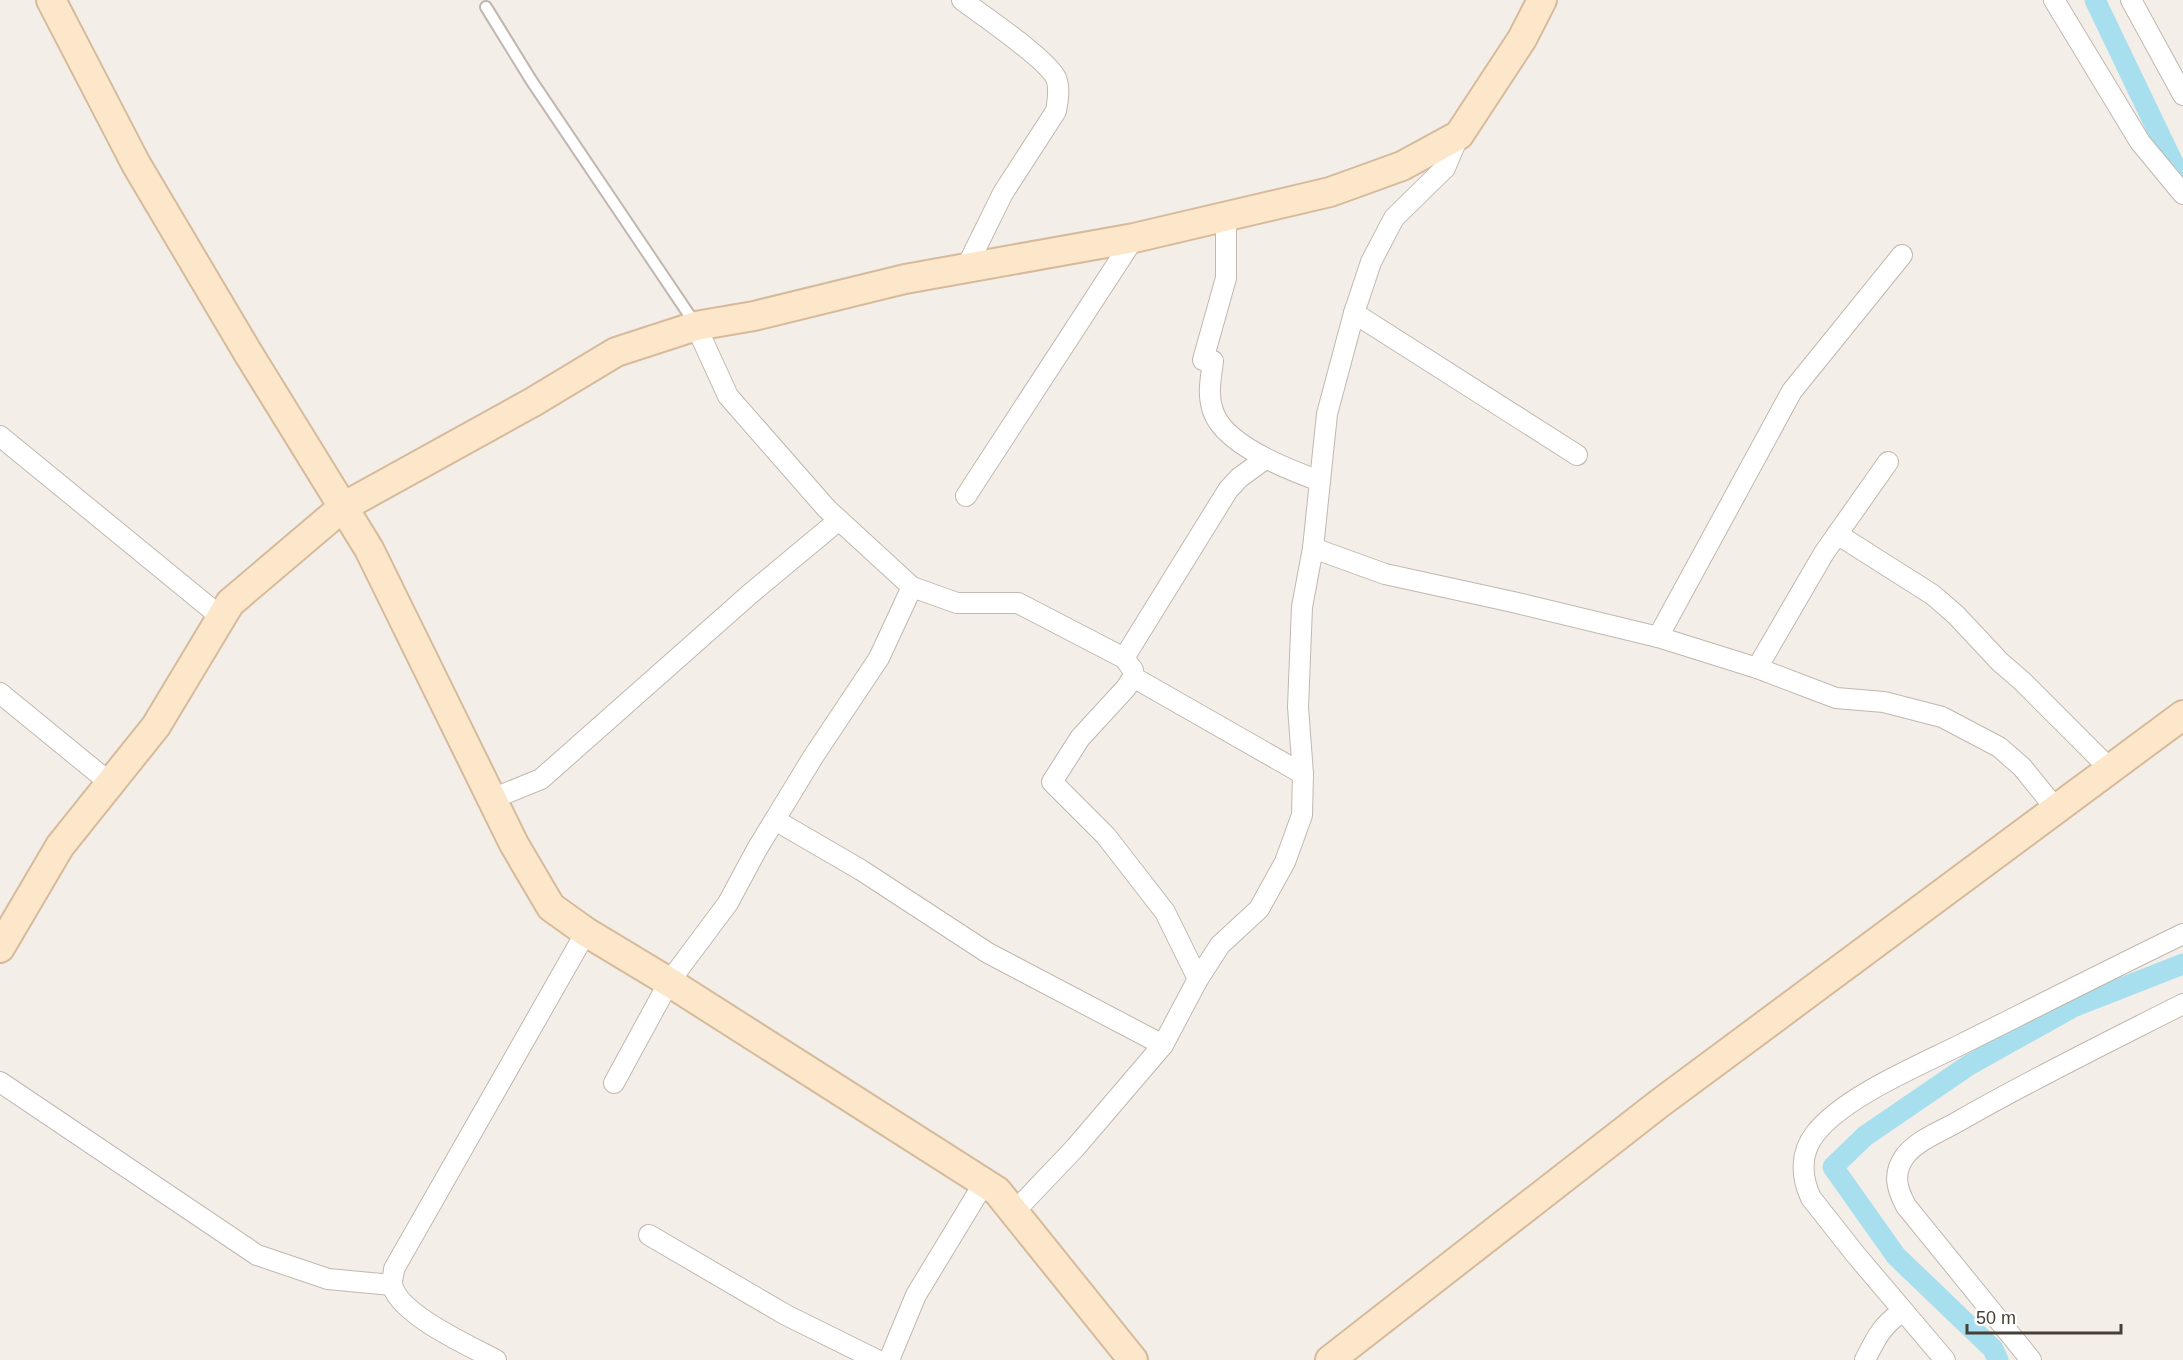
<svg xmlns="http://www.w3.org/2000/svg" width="2183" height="1360" font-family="Helvetica,sans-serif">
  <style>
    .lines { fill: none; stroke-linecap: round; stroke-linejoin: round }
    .canal { stroke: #a7dfee; stroke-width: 21 }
    .lane-casing { stroke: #c2b7ae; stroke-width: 14 }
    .street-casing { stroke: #c2b7ae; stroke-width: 22 }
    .secondary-casing { stroke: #d5bb9c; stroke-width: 32 }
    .lane { stroke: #fff; stroke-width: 10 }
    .street { stroke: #fff; stroke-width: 20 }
    .secondary { stroke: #fde7ca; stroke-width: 28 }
  </style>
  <rect width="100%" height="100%" fill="#f4eee9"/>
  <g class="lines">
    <g class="canal">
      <polyline points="2095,0 2176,169 2183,176"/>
      <polyline points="1998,1360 1993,1349 1896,1256 1833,1167 1865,1136 1969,1065 2073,1007 2183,964"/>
    </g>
    <g class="lane-casing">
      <polyline id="lane" points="486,7 531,80 696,325"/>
    </g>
    <g class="street-casing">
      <g id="street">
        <path d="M962 0C982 15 1046 58 1056 78 1060 88 1058 100 1056 111L1003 193 966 268"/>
        <polyline points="2054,0 2140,142 2183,194"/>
        <polyline points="2131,0 2183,95"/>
        <polyline points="1354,313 1577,455"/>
        <polyline points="696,326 728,396 827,509 912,587 957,603 1018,603 1124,658 1133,670 1133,677 1126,688 1080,738 1052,782 1106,836 1165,912 1198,979"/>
        <polyline points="1203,360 1226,278 1226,216"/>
        <path d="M1213 361C1211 378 1207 394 1213 411 1224 445 1289 470 1320 481"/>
        <polyline points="0,436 221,617"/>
        <polyline points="966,496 1134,238"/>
        <polyline points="1837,534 1933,595 1956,615 2000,662 2022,681 2110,769"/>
        <polyline points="1313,548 1385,574 1513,602 1658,637 1757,668 1836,698 1884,702 1942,717 1999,747 2022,767 2056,809"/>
        <polyline points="1658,637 1792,391 1902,255"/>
        <polyline points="1124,658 1228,490 1239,478 1265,459"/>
        <polyline points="1757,668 1824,553 1888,462"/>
        <polyline points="1133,677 1303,774"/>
        <polyline points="0,693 110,783"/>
        <polyline points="492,799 541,779 750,594 839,520"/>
        <polyline points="775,820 861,870 988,953 1163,1045"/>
        <polyline points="0,1082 257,1255 328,1279 392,1285"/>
        <polyline points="614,1083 669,982 728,903 757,849 813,757 879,658 912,587"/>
        <polyline points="1014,1212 1075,1148 1163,1045 1198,979 1220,945 1259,909 1285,862 1302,815 1303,774 1298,707 1302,607 1313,548 1327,414 1354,313 1371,262 1394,218 1445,168 1459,135"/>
        <polyline points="649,1235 786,1315 877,1360"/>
        <path d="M496 1360C472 1347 395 1313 392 1283 392 1279 394 1273 394 1269L586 932"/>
        <polyline points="889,1360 916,1295 984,1183"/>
        <path d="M1865 1360C1876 1338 1882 1325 1903 1311"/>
        <path d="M1945 1360 1856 1255 1811 1198C1801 1177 1800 1153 1815 1134 1843 1097 1920 1065 1962 1044 2036 1007 2109 970 2183 934"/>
        <path d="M2031 1360 1906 1206C1897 1189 1892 1174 1905 1156 1917 1140 1942 1131 1959 1121 2032 1079 2108 1042 2183 1004"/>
      </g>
    </g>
    <g class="secondary-casing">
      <g id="secondary">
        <polyline points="51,0 136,164 248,353 369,549 514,844 551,907 586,932 669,982 997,1191 1133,1360"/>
        <polyline points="0,948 60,846 156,726 230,603 343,507 533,402 616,352 696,326 754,316 905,279 1134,238 1330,192 1402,166 1459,135 1522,39 1542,0"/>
        <polyline points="1330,1360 1660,1103 2183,715"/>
      </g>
    </g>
    <use href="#lane" class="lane"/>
    <use href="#street" class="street"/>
    <use href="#secondary" class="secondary"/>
  </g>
  <path d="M1967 1324v9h154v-9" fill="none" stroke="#473e37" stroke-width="3"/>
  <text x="1976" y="1324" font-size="18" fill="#473e37" stroke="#ffffff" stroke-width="4.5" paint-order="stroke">50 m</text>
</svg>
